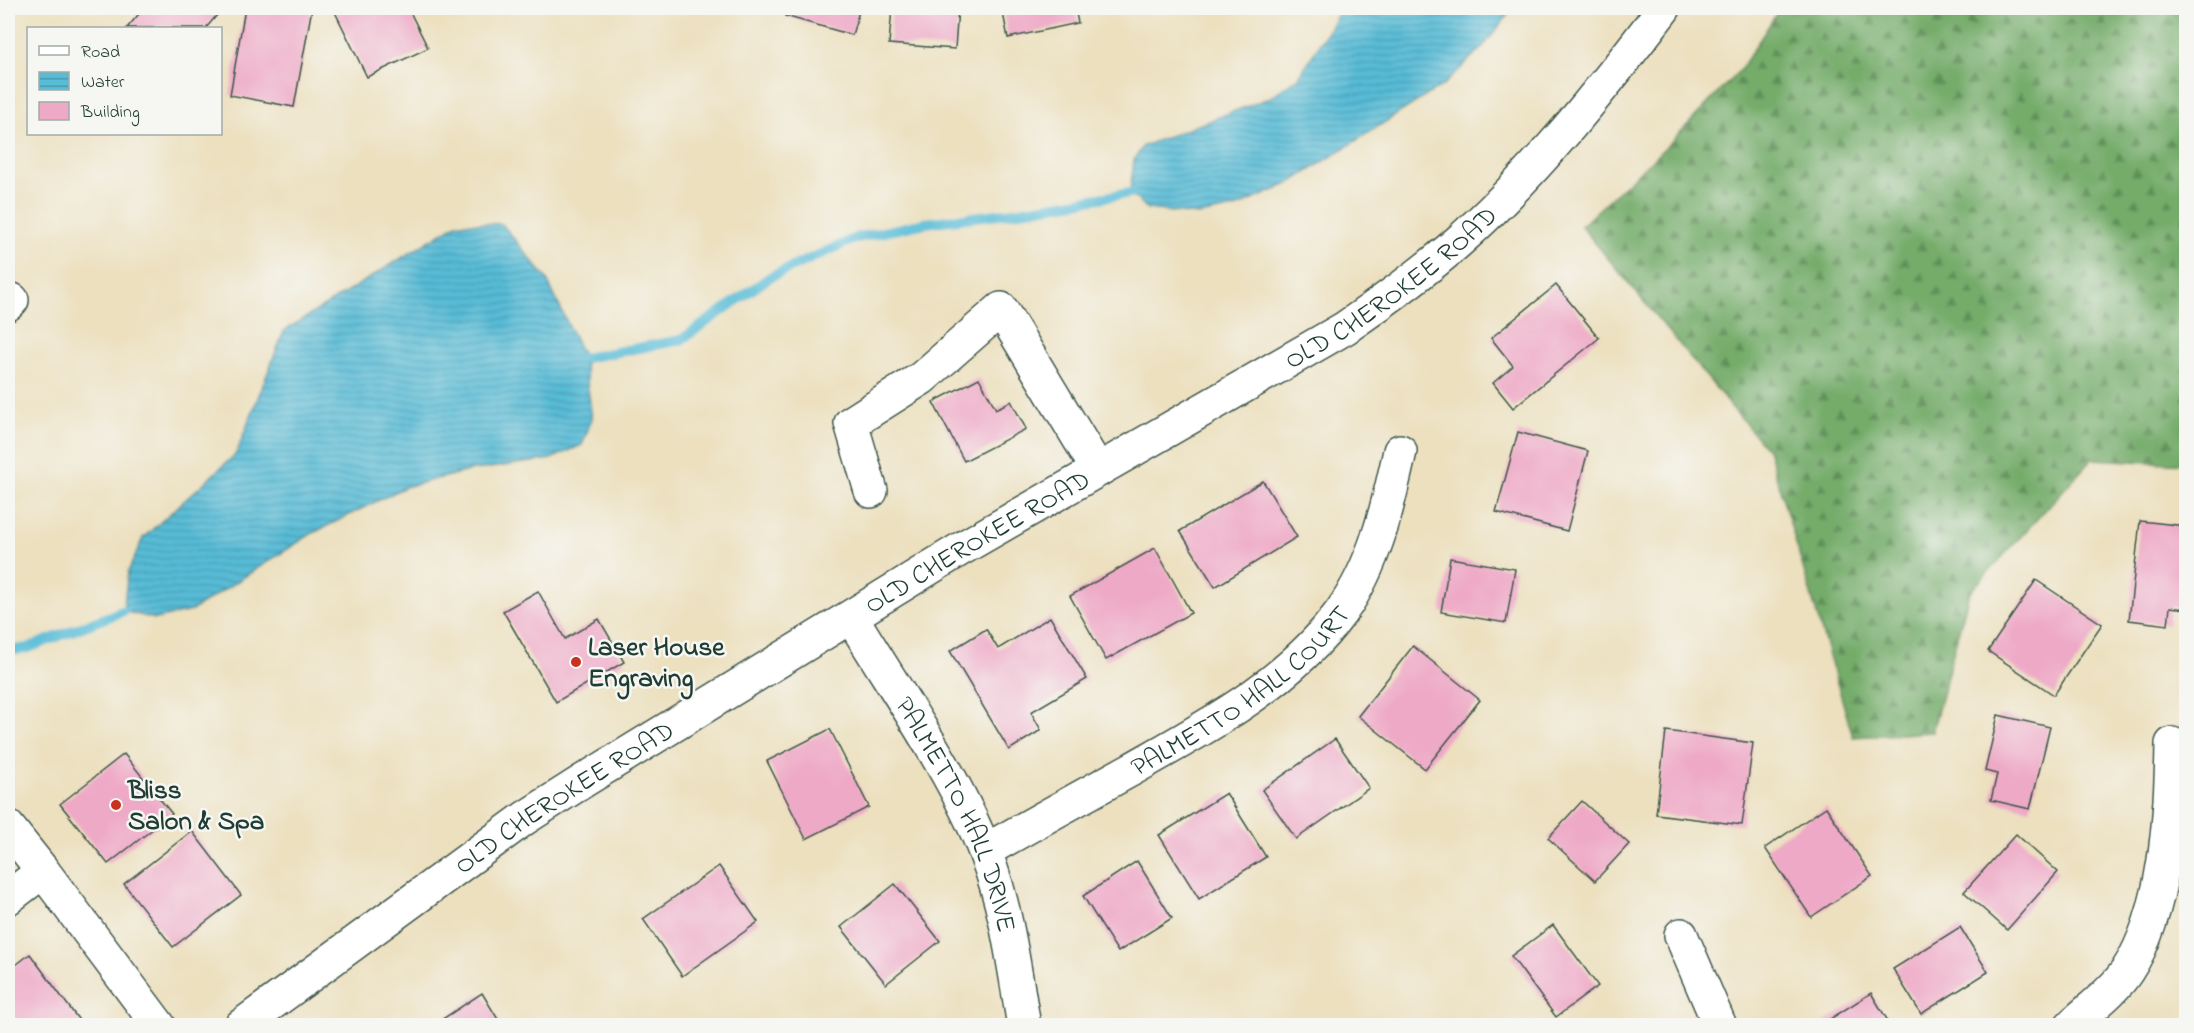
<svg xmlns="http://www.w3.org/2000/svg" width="2194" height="1033" font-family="'Indie Flower',sans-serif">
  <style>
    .forest { fill: url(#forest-firs); stroke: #4a744f; stroke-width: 1.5 }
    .water { fill: url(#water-rules); stroke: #3c7c86; stroke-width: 1.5 }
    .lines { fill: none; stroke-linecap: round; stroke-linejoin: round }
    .stream { stroke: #59bcd7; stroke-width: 10 }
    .building { fill: #eea9c6 }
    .minor-casing { stroke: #3e5549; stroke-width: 36 }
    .minor { stroke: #fff; stroke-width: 33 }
    .poi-dot { fill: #c8321e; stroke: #f6f6f2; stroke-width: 2 }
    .labels { text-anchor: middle; stroke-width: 5; stroke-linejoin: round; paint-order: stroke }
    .street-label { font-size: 27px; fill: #1f3d34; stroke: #f6f6f2 }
    .poi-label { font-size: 27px; font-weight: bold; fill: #1f3d34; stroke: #f6f6f2; text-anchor: start }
  </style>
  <defs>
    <pattern id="forest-firs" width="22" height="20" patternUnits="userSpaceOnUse" patternTransform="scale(1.5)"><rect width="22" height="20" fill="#74ac6a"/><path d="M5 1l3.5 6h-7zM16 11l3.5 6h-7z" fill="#5f8d58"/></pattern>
    <pattern id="water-rules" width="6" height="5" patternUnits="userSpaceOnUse" patternTransform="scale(1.5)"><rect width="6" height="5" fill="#59bcd7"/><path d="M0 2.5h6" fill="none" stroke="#499aaf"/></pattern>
  </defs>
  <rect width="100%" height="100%" fill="#f6f6f2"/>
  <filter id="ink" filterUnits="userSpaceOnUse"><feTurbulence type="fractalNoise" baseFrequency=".0167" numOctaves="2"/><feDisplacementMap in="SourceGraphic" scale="12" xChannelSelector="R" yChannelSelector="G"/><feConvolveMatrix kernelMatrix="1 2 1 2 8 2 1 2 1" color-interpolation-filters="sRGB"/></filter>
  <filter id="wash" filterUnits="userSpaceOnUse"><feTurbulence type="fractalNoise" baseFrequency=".008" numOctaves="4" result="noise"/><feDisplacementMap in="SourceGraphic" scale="24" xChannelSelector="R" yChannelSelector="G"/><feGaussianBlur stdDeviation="1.35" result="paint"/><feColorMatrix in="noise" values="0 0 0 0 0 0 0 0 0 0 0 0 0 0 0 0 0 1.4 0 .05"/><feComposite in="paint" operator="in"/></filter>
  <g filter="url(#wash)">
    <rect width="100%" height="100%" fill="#ece0bf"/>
    <polygon class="forest" points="1780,8 2186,8 2186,464 2092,459 1969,593 1932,732 1853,737 1769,452 1581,226 1672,141 1741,69"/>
    <g class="water">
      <polygon points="1342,8 1513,8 1486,43 1446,83 1290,183 1235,208 1199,215 1148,209 1130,193 1134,160 1143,146 1269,98 1299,77"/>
      <polygon points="458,223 502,224 546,278 584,358 592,419 582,445 551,459 468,471 405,487 311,534 191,611 155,619 123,611 128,572 143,538 236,454 284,331"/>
    </g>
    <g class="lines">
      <g class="stream">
        <polyline points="584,358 681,340 770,277 856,238 925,223 1014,212 1130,193"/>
        <polyline points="8,651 28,648 123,611"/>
      </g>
    </g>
    <g id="blocks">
      <g class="building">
        <polygon points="144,8 223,8 206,28 127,28"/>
        <polygon points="245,8 312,8 294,107 230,95"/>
        <polygon points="333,8 408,8 428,48 367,77"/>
        <polygon points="788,8 860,8 852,35 785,16"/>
        <polygon points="892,8 958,8 955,49 889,44"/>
        <polygon points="1002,8 1075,8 1078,23 1008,38"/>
        <polygon points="1556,285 1599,338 1513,408 1493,383 1513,366 1491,338"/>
        <polygon points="979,378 996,409 1011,401 1026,429 964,461 933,402"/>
        <polygon points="1518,432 1588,451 1567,531 1496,512"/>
        <polygon points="1263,481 1297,537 1215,587 1180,531"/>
        <polygon points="2140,521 2186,526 2186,609 2170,607 2168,625 2129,620"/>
        <polygon points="1155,548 1191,613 1106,660 1070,596"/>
        <polygon points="1450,558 1515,569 1506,623 1441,612"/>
        <polygon points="2036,580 2102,624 2054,695 1988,651"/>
        <polygon points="538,591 565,639 599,619 624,662 556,702 503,611"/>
        <polygon points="1050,617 1087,679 1031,712 1041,730 1009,750 950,651 986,629 998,649"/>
        <polygon points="1413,646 1480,700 1425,769 1358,716"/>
        <polygon points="1998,715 2050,727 2030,809 1991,800 1997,774 1985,771"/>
        <polygon points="830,729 869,807 806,839 767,761"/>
        <polygon points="1666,731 1753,743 1742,825 1656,814"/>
        <polygon points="1335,739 1369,788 1296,839 1262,790"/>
        <polygon points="124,754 172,814 108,864 60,804"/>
        <polygon points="1226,793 1266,857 1199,899 1159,835"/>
        <polygon points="1582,801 1629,844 1595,881 1548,838"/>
        <polygon points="1826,807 1872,876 1811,917 1765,848"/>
        <polygon points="192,831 241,895 173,947 124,884"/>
        <polygon points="2016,834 2058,872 2007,930 1964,892"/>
        <polygon points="1137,861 1172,918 1118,952 1083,896"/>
        <polygon points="719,866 758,922 682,976 643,919"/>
        <polygon points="895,884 940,941 886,984 841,927"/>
        <polygon points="1553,925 1598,986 1556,1017 1511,956"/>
        <polygon points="1960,927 1988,972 1921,1014 1893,969"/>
        <polygon points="30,954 81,1023 78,1026 8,1026 8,971"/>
        <polygon points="482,993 502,1026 432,1026"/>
        <polygon points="1871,993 1891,1026 1819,1026"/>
      </g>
    </g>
  </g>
  <g filter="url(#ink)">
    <use href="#blocks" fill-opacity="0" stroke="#3e5549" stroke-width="1.5"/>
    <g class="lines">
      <g class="minor-casing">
        <g id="minor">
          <polyline points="8,304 12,300"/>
          <polyline points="871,491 851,423 922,378 1001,309 1098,470"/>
          <path id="s1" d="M852 618C895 690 955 774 985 852 1007 908 1014 967 1024 1026"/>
          <polyline points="8,827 43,871"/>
          <path id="s2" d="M985 851C1034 823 1083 796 1132 769 1208 726 1289 683 1341 612 1375 565 1388 506 1400 451"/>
          <polyline points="8,898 43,871 159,1026"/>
          <polyline points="1681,935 1720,1026"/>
          <path id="s3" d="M241 1026 525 818 583 781 959 550 1345 328C1384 301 1423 273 1458 242 1534 175 1604 87 1664 8"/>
          <path d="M2071 1026C2089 1009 2114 991 2127 971 2166 912 2171 814 2172 744"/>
        </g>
      </g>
      <use href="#minor" class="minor"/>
    </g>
  </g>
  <g class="poi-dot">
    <circle cx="576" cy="662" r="6"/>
    <circle cx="116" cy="805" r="6"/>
  </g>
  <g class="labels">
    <g class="street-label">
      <text dy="9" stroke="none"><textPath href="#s3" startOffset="1368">OLD CHEROKEE ROAD</textPath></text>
      <text dy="9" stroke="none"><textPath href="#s3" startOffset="882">OLD CHEROKEE ROAD</textPath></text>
      <text dy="9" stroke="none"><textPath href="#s2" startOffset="303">PALMETTO HALL COURT</textPath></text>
      <text dy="9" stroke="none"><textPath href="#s3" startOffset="396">OLD CHEROKEE ROAD</textPath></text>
      <text dy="9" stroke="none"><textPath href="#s1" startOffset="224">PALMETTO HALL DRIVE</textPath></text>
    </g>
    <g class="poi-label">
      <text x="588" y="655">Laser House<tspan x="588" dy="31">Engraving</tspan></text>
      <text x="128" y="798">Bliss<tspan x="128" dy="31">Salon &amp; Spa</tspan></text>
    </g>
  </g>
  <rect width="2194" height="1033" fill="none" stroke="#f6f6f2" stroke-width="30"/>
  <rect x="27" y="27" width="195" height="108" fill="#f6f6f2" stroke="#a0aca6" stroke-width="1.5"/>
  <rect x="39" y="46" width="30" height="9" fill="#ffffff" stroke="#a0aca6" stroke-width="1.5"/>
  <text x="81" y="57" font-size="18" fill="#1f3d34">Road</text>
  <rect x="39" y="72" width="30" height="18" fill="url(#water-rules)" stroke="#a0aca6" stroke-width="1.5"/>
  <text x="81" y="87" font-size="18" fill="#1f3d34">Water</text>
  <rect x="39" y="102" width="30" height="18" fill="#eea9c6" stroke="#a0aca6" stroke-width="1.5"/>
  <text x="81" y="117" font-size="18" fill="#1f3d34">Building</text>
</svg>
